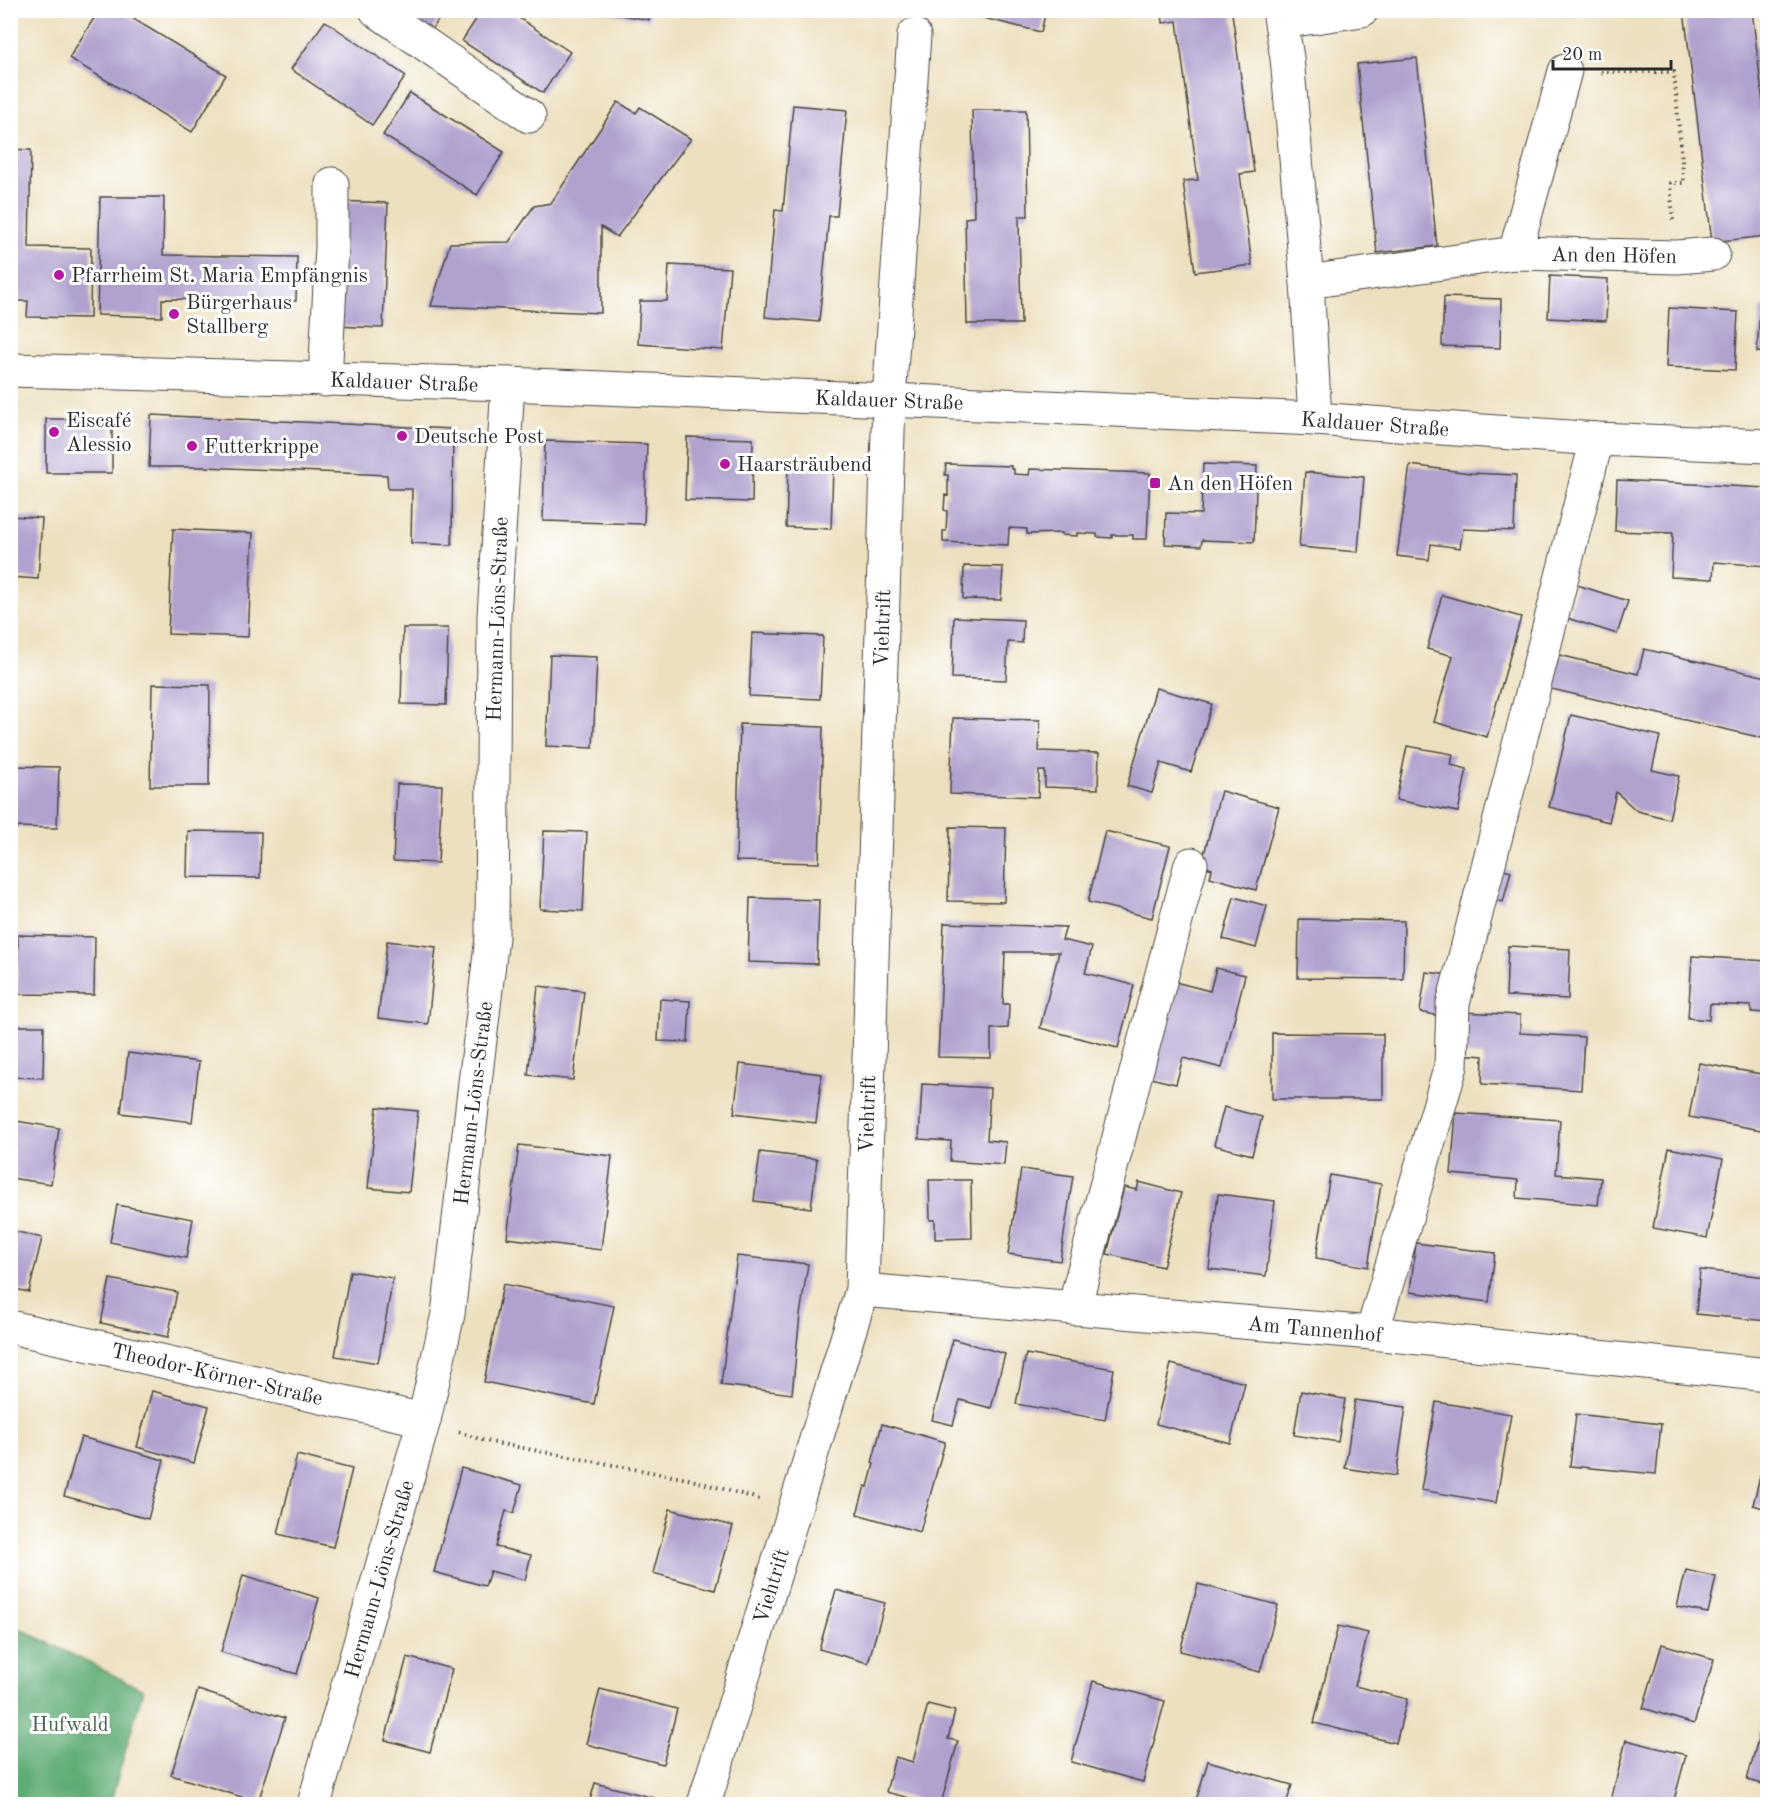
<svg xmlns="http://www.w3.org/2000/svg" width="1778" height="1815" font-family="'Old Standard TT',serif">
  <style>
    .forest { fill: #60ac76; stroke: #466c50; stroke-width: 1.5 }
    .building { fill: #b1a1cf }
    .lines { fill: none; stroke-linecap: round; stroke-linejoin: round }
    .minor-casing { stroke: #484641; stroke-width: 35 }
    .path { stroke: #484641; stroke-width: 4; stroke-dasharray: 1.5 4.5; stroke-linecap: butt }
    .minor { stroke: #fff; stroke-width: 33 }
    .poi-dot { fill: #b5179e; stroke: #fff; stroke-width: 2 }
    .labels { text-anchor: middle; stroke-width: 6; stroke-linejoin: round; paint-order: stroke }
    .street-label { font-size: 21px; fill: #2b2b2b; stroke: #fff }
    .poi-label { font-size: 21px; fill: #2b2b2b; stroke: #fff; text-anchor: start }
    .park-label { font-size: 21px; fill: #45624c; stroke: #fff }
  </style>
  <rect width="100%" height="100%" fill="#fff"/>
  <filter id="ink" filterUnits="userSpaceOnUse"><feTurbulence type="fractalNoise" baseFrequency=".0167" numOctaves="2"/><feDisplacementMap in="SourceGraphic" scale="12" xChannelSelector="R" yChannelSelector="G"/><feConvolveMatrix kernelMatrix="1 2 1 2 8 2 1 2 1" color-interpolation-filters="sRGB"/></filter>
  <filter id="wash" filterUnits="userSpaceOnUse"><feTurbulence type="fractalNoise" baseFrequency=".008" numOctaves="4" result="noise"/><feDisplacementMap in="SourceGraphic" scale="24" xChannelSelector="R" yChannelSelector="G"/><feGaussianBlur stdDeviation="1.35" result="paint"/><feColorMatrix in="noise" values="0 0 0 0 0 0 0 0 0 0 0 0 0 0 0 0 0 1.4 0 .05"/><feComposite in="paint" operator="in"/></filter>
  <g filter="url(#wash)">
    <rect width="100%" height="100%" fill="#ede0bf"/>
    <polygon class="forest" points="11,1624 143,1690 110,1804 11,1804"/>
    <g id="blocks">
      <g class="building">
        <polygon points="99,10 119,10 226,75 192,132 69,58"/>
        <polygon points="401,10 445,10 431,31"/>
        <polygon points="482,10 507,10 570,52 543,93 462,41"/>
        <polygon points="593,10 651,10 649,20"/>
        <polygon points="981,10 1046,10 1041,32 979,17"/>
        <polygon points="1162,10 1243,10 1232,13 1254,172 1240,174 1252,265 1195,272 1183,181 1198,180 1177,21 1163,23"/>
        <polygon points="1684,10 1752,10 1767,137 1767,236 1712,242"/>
        <polygon points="325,21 406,76 372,125 291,69"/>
        <polygon points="1417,58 1437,246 1377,253 1357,64"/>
        <polygon points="410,93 504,152 477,195 383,135"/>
        <polygon points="618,102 636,113 640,107 691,139 617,237 601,227 601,313 431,306 450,243 509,242 534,206 551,203"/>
        <polygon points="793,105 847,110 837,216 829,216 819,322 765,317 775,210 783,211"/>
        <polygon points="972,110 1026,110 1028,216 1019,216 1021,324 967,324 965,218 974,217"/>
        <polygon points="10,149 31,150 29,247 91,248 90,318 27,317 28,301 10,301"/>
        <polygon points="100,197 164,197 163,255 297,257 296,301 162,299 162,317 97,315"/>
        <polygon points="337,201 388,203 383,328 332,326"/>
        <polygon points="669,265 730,268 723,350 638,344 640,301 667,301"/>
        <polygon points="1550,276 1608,279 1606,321 1548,318"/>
        <polygon points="1444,297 1501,299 1500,348 1442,346"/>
        <polygon points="1760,307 1767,307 1767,353 1757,352"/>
        <polygon points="1669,308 1738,312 1735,370 1666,367"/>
        <polygon points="151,415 453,429 452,545 411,543 412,489 388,489 387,475 205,467 149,467"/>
        <rect x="46" y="419" width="66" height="54"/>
        <polygon points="687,437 753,439 752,502 685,500"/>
        <polygon points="545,441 647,444 644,524 543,521"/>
        <polygon points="946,464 1011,466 1011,469 1014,469 1014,474 1029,475 1030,469 1150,473 1147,539 1133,539 1133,535 1112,535 1112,538 1097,537 1097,534 1077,533 1077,536 1062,535 1062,533 1027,534 1027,529 1009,528 1008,545 943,542 943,531 946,531 947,511 944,510 945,495 948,496 948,475 945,475"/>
        <polygon points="1203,464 1257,466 1254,542 1202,540 1201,546 1165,544 1166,513 1201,514"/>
        <polygon points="1410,465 1470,473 1516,475 1514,531 1463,529 1460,548 1431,544 1429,560 1397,556"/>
        <polygon points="788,468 833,469 831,529 786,527"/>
        <polygon points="1305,472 1364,477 1358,552 1299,547"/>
        <polygon points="1617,480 1767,488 1767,566 1714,562 1713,579 1671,577 1673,533 1615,531"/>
        <polygon points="10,516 42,518 38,579 10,577"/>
        <polygon points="173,529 253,533 248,637 168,634"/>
        <polygon points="964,566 1003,567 1001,600 963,599"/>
        <polygon points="1577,585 1628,601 1617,634 1567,618"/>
        <polygon points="1442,595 1521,617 1487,737 1434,722 1453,656 1427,649"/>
        <polygon points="954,617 1023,620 1022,643 1008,642 1006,680 952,678"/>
        <polygon points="403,628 448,628 446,705 401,704"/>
        <polygon points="752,633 823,636 820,699 749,696"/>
        <polygon points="1644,649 1767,677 1767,739 1547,688 1555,654 1638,674"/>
        <polygon points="550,655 597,657 593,748 546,746"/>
        <polygon points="152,684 210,685 209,786 150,786"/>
        <polygon points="1156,688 1212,704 1191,772 1161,763 1152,793 1127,786"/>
        <polygon points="1571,715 1660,736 1652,770 1679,776 1669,819 1637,811 1616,792 1609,822 1549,807"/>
        <polygon points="953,718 1040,720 1039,751 1099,753 1098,789 1045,787 1045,771 1039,771 1038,797 950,794"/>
        <polygon points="740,724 823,727 819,863 736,861"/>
        <polygon points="1407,746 1453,754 1451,765 1467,769 1458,812 1396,800"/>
        <polygon points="10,766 59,767 57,828 10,827"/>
        <polygon points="397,784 442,785 438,863 393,861"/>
        <polygon points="1221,791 1279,807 1256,890 1210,877 1212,869 1201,865"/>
        <polygon points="950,827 1006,828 1004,902 948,901"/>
        <polygon points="188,831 261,832 260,878 187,877"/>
        <polygon points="544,831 587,832 583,911 540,909"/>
        <polygon points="1105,831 1170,846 1152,918 1088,902"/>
        <polygon points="1496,867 1511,871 1503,902 1488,898"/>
        <polygon points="1234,897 1267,906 1256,948 1223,939"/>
        <polygon points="750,898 819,900 817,964 748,962"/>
        <polygon points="1299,919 1404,921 1403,979 1298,978"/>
        <polygon points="944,923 1066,927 1062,940 1092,947 1085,973 1134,985 1118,1048 1040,1028 1059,952 1005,952 1003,1004 1009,1004 1008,1028 991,1029 991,1058 938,1057"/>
        <polygon points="18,935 95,937 94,995 17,994"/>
        <polygon points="387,941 436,947 428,1024 378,1018"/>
        <polygon points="1508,946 1570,949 1568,999 1506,996"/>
        <polygon points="1692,956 1767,961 1767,1013 1751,1012 1751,1006 1710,1004 1709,1020 1688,1018"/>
        <polygon points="1216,968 1245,975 1222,1068 1183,1058 1176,1084 1150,1078 1175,982 1210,991"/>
        <polygon points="1426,972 1450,975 1440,1016 1420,1012"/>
        <polygon points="538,986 584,991 573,1080 528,1075"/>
        <polygon points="660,999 690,1001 688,1042 658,1041"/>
        <polygon points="1462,1012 1520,1015 1520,1033 1584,1037 1581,1090 1482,1084 1483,1056 1460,1054"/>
        <polygon points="10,1026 44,1026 43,1078 10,1077"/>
        <polygon points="1272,1033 1383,1034 1383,1099 1272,1099"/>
        <polygon points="128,1053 199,1062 192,1122 121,1113"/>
        <polygon points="1699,1063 1767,1075 1767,1131 1689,1117"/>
        <polygon points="740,1064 822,1074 816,1123 734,1113"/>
        <polygon points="922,1084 990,1088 987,1140 1006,1142 1004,1165 950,1161 951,1141 919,1139"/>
        <polygon points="377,1107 418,1111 409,1192 368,1188"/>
        <polygon points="1224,1107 1262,1117 1252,1155 1214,1145"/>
        <polygon points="1456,1113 1560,1120 1556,1174 1601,1178 1598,1205 1517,1198 1518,1180 1451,1174"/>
        <polygon points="10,1120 59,1128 51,1184 10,1178"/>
        <polygon points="519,1145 612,1156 601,1250 507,1238"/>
        <polygon points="1669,1148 1723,1159 1707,1238 1653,1228"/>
        <polygon points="760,1152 817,1159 811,1208 754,1201"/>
        <polygon points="1021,1169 1073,1176 1060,1261 1008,1254"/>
        <polygon points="1330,1175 1381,1184 1368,1267 1316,1258"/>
        <polygon points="929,1180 971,1180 972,1238 935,1239 935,1220 930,1220"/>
        <polygon points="1139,1182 1181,1193 1163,1267 1107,1254 1124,1187 1137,1190"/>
        <polygon points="1218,1194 1275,1201 1266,1276 1209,1269"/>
        <polygon points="117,1205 193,1219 186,1258 110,1242"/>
        <polygon points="10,1230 42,1238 29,1292 10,1288"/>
        <polygon points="1416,1243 1495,1253 1489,1302 1410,1292"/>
        <polygon points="737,1256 808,1264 800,1315 792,1394 721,1385"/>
        <polygon points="1700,1270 1767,1277 1767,1321 1696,1314"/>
        <polygon points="350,1271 393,1278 378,1363 335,1356"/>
        <polygon points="110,1279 177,1292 168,1337 101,1323"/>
        <polygon points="503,1284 614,1306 594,1404 484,1382"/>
        <polygon points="953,1339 1005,1354 991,1408 960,1400 953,1425 932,1420"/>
        <polygon points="1026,1354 1114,1369 1105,1420 1016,1404"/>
        <polygon points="1171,1364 1245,1383 1230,1443 1156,1424"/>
        <polygon points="152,1391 209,1406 194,1463 137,1447"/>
        <polygon points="1301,1391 1345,1399 1338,1442 1294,1435"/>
        <polygon points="1355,1400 1406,1407 1396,1476 1345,1468"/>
        <polygon points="1436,1402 1511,1414 1496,1503 1421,1490"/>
        <polygon points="1576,1414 1661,1424 1656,1474 1570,1466"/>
        <polygon points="882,1424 945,1442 920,1532 857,1514 865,1486 868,1487 874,1464 872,1463"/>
        <polygon points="81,1437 164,1460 148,1519 64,1496"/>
        <polygon points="1767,1447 1767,1509 1753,1505"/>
        <polygon points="297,1455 352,1469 333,1547 278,1534"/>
        <polygon points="461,1468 522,1485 514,1513 506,1511 496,1547 531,1555 525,1580 490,1571 485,1586 434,1572"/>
        <polygon points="670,1509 733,1526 715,1590 653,1573"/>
        <polygon points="1686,1570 1716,1577 1708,1613 1677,1607"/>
        <polygon points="243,1575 319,1598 297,1674 221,1652"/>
        <polygon points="1198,1584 1278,1605 1260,1672 1180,1651"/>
        <polygon points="836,1590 885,1603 868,1663 819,1649"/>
        <polygon points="1338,1626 1368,1633 1355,1686 1407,1699 1396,1743 1314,1723"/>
        <polygon points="1662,1644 1714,1659 1694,1724 1643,1708"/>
        <polygon points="407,1657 452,1669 430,1752 385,1740"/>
        <polygon points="1093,1681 1165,1701 1143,1782 1071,1762"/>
        <polygon points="600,1689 677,1709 663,1764 586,1744"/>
        <polygon points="198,1690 285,1718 258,1802 171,1775"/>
        <polygon points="928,1704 955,1711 948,1739 958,1741 941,1804 933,1804 886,1792 895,1757 913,1762"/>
        <polygon points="1765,1713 1767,1713 1767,1785 1747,1780"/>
        <polygon points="1626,1740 1686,1755 1673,1804 1610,1804"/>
        <polygon points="1208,1761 1292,1785 1286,1804 1195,1804"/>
        <polygon points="595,1783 654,1798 652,1804 589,1804"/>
      </g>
    </g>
  </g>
  <g filter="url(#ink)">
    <use href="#blocks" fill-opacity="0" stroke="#484641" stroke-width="1.5"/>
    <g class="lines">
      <g class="minor-casing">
        <g id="minor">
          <polyline points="376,10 529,116"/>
          <polyline points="1279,10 1287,58 1307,282 1315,419"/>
          <polyline points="1281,22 1362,10"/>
          <polyline points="1515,253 1565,71"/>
          <polyline points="1307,282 1515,253 1677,257 1713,254"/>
          <polyline points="10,370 508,384 889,400 1315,419 1597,439 1768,446"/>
          <polyline points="325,380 332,247 332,184"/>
          <polyline points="862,1290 1372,1333 1768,1375"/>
          <polyline points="1074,1308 1191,864"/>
          <polyline points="10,1327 424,1420"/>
          <polyline points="1372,1333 1451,1066 1453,1004 1597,439"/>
          <polyline points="314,1804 424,1420 448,1314 492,937 494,616 508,384"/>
          <polyline points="704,1804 862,1290 889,400 914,35"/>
        </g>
      </g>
      <g class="path">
        <polyline points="1601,72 1674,72 1684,183 1670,183 1673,220"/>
        <polyline points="459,1432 485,1441 688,1479 759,1499"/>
      </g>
      <use href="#minor" class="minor"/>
    </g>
  </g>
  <g class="poi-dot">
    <circle cx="59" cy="275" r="6"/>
    <circle cx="174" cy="314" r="6"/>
    <circle cx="54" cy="432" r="6"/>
    <circle cx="402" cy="436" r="6"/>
    <circle cx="192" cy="446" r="6"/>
    <circle cx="725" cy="464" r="6"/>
    <rect x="1149" y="477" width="12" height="12" rx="3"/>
  </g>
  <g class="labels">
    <g class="street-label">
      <text transform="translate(1614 255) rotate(1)" y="7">An den Höfen</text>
      <text transform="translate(404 382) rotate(2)" y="7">Kaldauer Straße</text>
      <text transform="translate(889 400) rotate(2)" y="7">Kaldauer Straße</text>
      <text transform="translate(1375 424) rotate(4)" y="7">Kaldauer Straße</text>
      <text transform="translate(497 619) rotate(-88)" y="7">Hermann-Löns-Straße</text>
      <text transform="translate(882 628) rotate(-88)" y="7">Viehtrift</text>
      <text transform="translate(473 1103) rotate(-83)" y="7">Hermann-Löns-Straße</text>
      <text transform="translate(867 1114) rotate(-88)" y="7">Viehtrift</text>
      <text transform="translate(1315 1329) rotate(5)" y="7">Am Tannenhof</text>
      <text transform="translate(217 1374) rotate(13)" y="7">Theodor-Körner-Straße</text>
      <text transform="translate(379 1579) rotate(-74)" y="7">Hermann-Löns-Straße</text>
      <text transform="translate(771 1586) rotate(-73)" y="7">Viehtrift</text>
    </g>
    <g class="poi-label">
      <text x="71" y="282">Pfarrheim St. Maria Empfängnis</text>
      <text x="186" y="309">Bürgerhaus<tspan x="186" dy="24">Stallberg</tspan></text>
      <text x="66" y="427">Eiscafé<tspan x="66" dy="24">Alessio</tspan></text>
      <text x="414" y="443">Deutsche Post</text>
      <text x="204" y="453">Futterkrippe</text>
      <text x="737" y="471">Haarsträubend</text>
      <text x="1167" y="490">An den Höfen</text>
    </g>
    <g class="park-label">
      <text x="70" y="1731">Hufwald</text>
    </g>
  </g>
  <rect width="1778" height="1815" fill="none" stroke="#fff" stroke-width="36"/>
  <path d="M1553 60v9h118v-9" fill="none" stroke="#2b2b2b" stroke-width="3"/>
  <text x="1562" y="60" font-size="18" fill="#2b2b2b" stroke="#ffffff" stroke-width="4.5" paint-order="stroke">20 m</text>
</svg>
